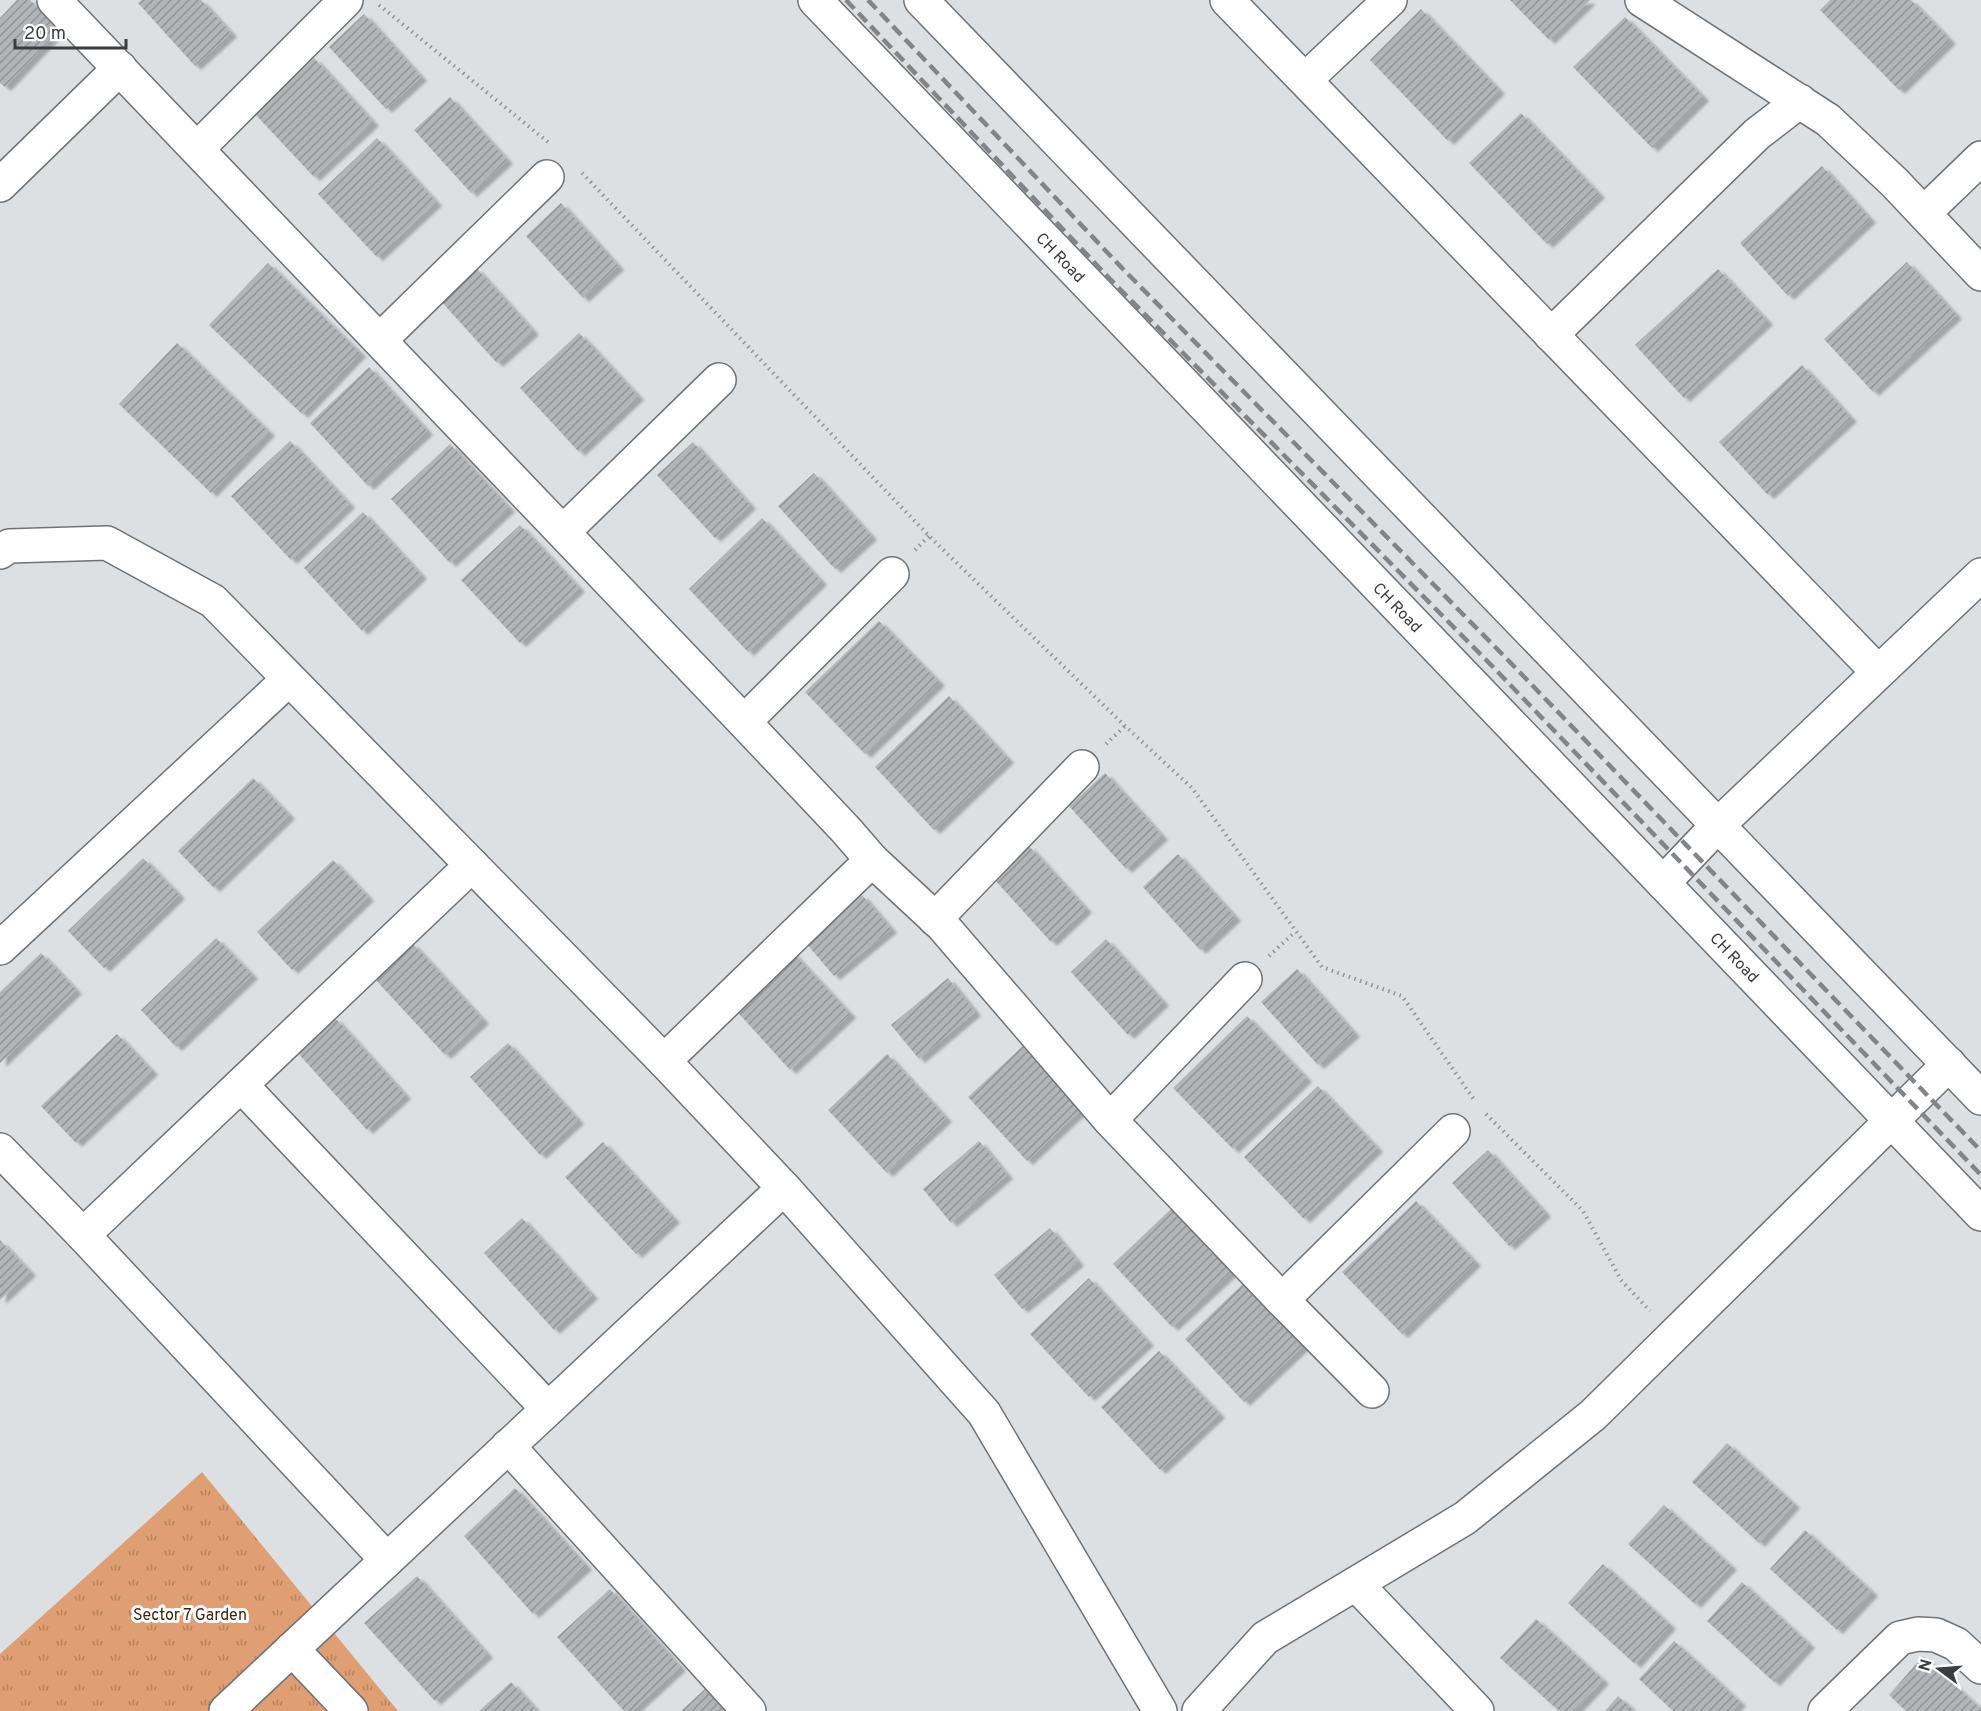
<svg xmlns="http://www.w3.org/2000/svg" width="1981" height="1711" font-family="Overpass,sans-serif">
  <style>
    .park { fill: url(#park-tufts) }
    .building { fill: url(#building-hatch); filter: url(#shadow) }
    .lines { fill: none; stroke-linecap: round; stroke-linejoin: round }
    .street-casing { stroke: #707375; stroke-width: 36 }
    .secondary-casing { stroke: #707375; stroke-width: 36 }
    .path { stroke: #919396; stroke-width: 4; stroke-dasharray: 1.5 4.5; stroke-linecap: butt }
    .street { stroke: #fff; stroke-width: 33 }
    .secondary { stroke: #fff; stroke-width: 33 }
    .rail { stroke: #838487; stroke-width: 4.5; stroke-dasharray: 12 6; stroke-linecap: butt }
    .labels { text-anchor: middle; stroke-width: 6; stroke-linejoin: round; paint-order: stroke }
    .street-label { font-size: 16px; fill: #3b3c3e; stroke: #fff }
    .park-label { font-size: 16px; fill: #42250f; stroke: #fff }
  </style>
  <defs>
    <pattern id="park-tufts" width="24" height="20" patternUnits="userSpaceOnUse" patternTransform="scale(1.5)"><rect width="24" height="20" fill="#df9f72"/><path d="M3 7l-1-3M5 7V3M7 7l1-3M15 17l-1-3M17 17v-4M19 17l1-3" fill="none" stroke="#b6835f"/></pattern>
    <pattern id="building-hatch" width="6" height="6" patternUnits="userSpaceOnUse" patternTransform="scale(1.5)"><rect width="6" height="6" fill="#b2b5b8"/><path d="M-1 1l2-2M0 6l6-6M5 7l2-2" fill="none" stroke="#929497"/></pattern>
    <filter id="shadow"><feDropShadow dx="6" dy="4" stdDeviation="1.5" flood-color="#0004"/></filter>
  </defs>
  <rect width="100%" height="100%" fill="#dde0e3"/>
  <polygon class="park" points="202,1472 398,1711 0,1711 0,1654"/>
  <g class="building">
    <polygon points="17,0 30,0 60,29 5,87 0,83 0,18"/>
    <polygon points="142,0 201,0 231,33 195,66 138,3"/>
    <polygon points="1510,0 1590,0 1549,40"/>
    <polygon points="1830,0 1911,0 1950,40 1899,90 1820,10"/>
    <polygon points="1421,9 1499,90 1448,141 1370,60"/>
    <polygon points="364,14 421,77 386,109 329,47"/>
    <polygon points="1625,17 1703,97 1652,148 1573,67"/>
    <polygon points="314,58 373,122 314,177 255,114"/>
    <polygon points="450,97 507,160 471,193 414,130"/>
    <polygon points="1521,113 1599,194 1547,244 1469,163"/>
    <polygon points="377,138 436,202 377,257 318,194"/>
    <polygon points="1822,166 1870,219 1788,296 1740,243"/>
    <polygon points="561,203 618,266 583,298 526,236"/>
    <polygon points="1907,262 1956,315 1873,392 1824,339"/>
    <polygon points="268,263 360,353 302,414 209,325"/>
    <polygon points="476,268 533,331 497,363 440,300"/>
    <polygon points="1718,269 1767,321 1684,398 1635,345"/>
    <polygon points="579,333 638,396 579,452 520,388"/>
    <polygon points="177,343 269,432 211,493 119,404"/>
    <polygon points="1802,365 1851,418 1768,495 1719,442"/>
    <polygon points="369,367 427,431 368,486 310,423"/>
    <polygon points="290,441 349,504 291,560 231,496"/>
    <polygon points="693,442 750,505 715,538 657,475"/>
    <polygon points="450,444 509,508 450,563 391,499"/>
    <polygon points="814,473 871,536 835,569 778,506"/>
    <polygon points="363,512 421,575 362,631 304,568"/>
    <polygon points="762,518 821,581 748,652 689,589"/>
    <polygon points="520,525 579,588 520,643 461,580"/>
    <polygon points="879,621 939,682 865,754 805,692"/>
    <polygon points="949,696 1008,759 934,830 875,767"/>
    <polygon points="1105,773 1162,836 1126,869 1069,806"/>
    <polygon points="253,778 289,815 214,888 178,851"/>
    <polygon points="1029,846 1086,909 1051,942 994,879"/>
    <polygon points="1178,854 1235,917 1200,950 1143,887"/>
    <polygon points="143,858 179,895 104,968 68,931"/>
    <polygon points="333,860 368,897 292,970 257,932"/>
    <polygon points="862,895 891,929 834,976 806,943"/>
    <polygon points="216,938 252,975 176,1047 141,1010"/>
    <polygon points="1106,939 1163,1002 1128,1035 1071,972"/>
    <polygon points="412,943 483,1020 445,1055 374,978"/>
    <polygon points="791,951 850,1014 790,1070 732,1006"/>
    <polygon points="41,953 76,990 0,1063 0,992"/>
    <polygon points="1297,969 1354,1033 1318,1065 1261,1002"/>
    <polygon points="948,978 975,1012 919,1059 891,1025"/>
    <polygon points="1247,1016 1306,1078 1233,1149 1173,1088"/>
    <polygon points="335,1018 405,1095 367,1130 297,1052"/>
    <polygon points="117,1034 152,1071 76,1143 41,1106"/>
    <polygon points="1027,1042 1086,1105 1027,1161 968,1097"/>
    <polygon points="508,1043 578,1120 540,1155 470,1077"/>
    <polygon points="887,1054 946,1118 887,1173 828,1110"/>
    <polygon points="1318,1086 1377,1148 1304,1219 1244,1157"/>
    <polygon points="979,1141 1007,1175 951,1223 923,1189"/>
    <polygon points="603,1142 674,1219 636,1254 565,1177"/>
    <polygon points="1488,1150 1545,1213 1509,1246 1452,1183"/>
    <polygon points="1416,1201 1475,1262 1402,1334 1342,1272"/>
    <polygon points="1172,1208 1231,1272 1172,1327 1113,1264"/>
    <polygon points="522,1218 592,1295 554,1330 484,1253"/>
    <polygon points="1050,1228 1078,1262 1022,1309 994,1275"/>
    <polygon points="0,1240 30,1272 0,1300"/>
    <polygon points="1089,1278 1148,1342 1089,1397 1030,1334"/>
    <polygon points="1244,1283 1303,1346 1244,1402 1185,1339"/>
    <polygon points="1159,1351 1219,1414 1160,1470 1101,1407"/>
    <polygon points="1727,1443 1794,1504 1759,1543 1692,1482"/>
    <polygon points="515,1488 586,1566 533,1614 464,1536"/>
    <polygon points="1664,1505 1731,1566 1695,1604 1628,1544"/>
    <polygon points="1805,1530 1872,1592 1837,1630 1770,1569"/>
    <polygon points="1603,1564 1670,1625 1635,1664 1568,1603"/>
    <polygon points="417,1576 487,1654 435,1701 364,1623"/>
    <polygon points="1742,1582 1809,1644 1774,1682 1707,1621"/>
    <polygon points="610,1589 680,1667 632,1711 624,1711 557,1637"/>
    <polygon points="1536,1619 1603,1680 1574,1711 1559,1711 1500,1658"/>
    <polygon points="1674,1641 1740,1702 1732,1711 1673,1711 1639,1679"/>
    <polygon points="1923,1656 1981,1709 1981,1711 1906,1711 1889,1695"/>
    <polygon points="511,1682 537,1711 479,1711"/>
    <polygon points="706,1688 727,1711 681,1711"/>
    <polygon points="1618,1696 1634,1711 1605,1711"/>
  </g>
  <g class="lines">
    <g class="street-casing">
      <g id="street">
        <polyline points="54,0 744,722 846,830 872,860"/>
        <polyline points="1227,0 1878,672"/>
        <polyline points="1642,0 1828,120 1895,183 1981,274"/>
        <polyline points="1305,80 1390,0"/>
        <polyline points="197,149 346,0"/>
        <polyline points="0,185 120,68"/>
        <polyline points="1924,213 1981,158"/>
        <polyline points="1551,335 1757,134 1800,101"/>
        <polyline points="380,340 547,177"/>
        <polyline points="563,532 719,380"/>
        <polyline points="0,552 9,546 107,543 213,601 664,1061 784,1188 984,1413 1160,1711"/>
        <polyline points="744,722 892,574"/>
        <polyline points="1663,883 1718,825 1981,575"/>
        <polyline points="935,919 1082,767"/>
        <polyline points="0,948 289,679"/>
        <polyline points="664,1061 872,860 942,925 1110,1120 1282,1300 1453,1131"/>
        <polyline points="241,1085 548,1409"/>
        <polyline points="1110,1120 1245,979"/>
        <polyline points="0,1150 83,1235 387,1560"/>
        <polyline points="83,1235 472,865"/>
        <polyline points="1282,1300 1372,1391"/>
        <polyline points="508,1446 749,1711"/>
        <polyline points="1356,1584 1477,1711"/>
        <polyline points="292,1649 351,1711"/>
        <polyline points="226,1711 784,1188"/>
        <polyline points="1199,1711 1265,1638 1465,1518 1593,1415 1949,1064"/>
        <polyline points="1825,1711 1900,1638 1918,1634 1936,1635 1956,1644 1981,1667"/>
      </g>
    </g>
    <g class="secondary-casing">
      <g id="secondary">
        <polyline points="815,0 1981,1214"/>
        <polyline points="921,0 1981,1098"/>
      </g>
    </g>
    <g class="path">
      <polyline points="379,5 548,142"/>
      <polyline points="582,173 929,536 1125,726 1192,788 1322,967 1402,996 1475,1101"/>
      <polyline points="915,550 929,536"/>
      <polyline points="1106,744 1125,726"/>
      <polyline points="1269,956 1295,932"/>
      <polyline points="1486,1114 1583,1211 1621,1280 1650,1311"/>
    </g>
    <use href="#street" class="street"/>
    <use href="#secondary" class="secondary"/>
    <g class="rail">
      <polyline points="846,0 1110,279 1494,668 1981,1175"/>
      <polyline points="868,0 1122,268 1505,657 1981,1151"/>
    </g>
  </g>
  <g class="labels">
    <g class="street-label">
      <text transform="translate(1061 257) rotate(46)" y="6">CH Road</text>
      <text transform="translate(1398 607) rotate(46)" y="6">CH Road</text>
      <text transform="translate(1735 957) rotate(46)" y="6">CH Road</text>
    </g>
    <g class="park-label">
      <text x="190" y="1620">Sector 7 Garden</text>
    </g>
  </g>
  <g transform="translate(1939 1669) rotate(286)" stroke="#ffffff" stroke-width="4.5" paint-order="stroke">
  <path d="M0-4.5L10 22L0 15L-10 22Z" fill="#3b3c3e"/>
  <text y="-9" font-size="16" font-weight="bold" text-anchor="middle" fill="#3b3c3e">N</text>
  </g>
  <path d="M15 39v9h111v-9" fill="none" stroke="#3b3c3e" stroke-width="3"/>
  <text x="24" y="39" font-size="18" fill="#3b3c3e" stroke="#ffffff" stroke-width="4.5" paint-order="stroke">20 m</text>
</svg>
